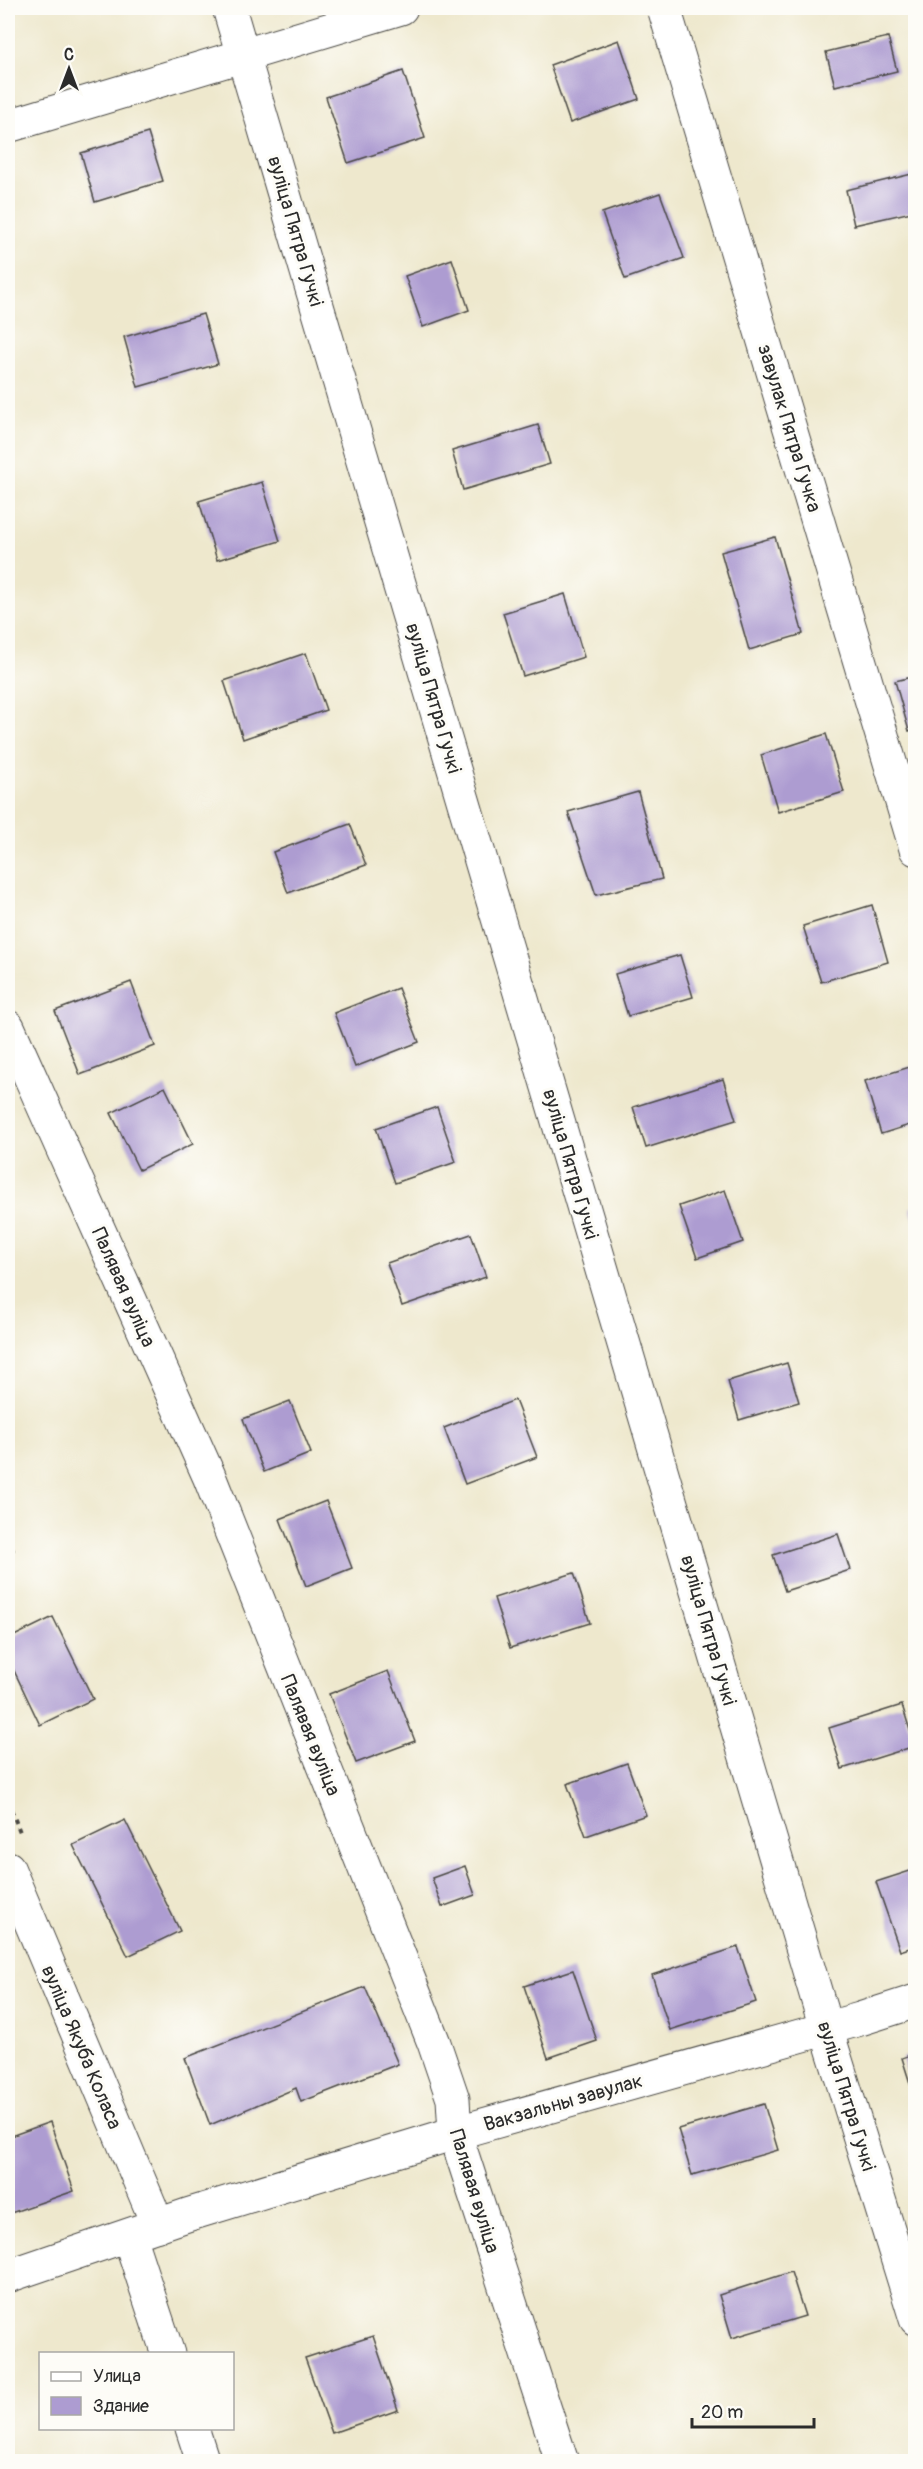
<svg xmlns="http://www.w3.org/2000/svg" width="923" height="2469" font-family="Pangolin,sans-serif">
  <style>
    .building { fill: #ad9cd1 }
    .lines { fill: none; stroke-linecap: round; stroke-linejoin: round }
    .minor-casing { stroke: #484743; stroke-width: 35 }
    .tertiary-casing { stroke: #484743; stroke-width: 35 }
    .path { stroke: #484743; stroke-width: 4; stroke-dasharray: 4.5 4.5; stroke-linecap: butt }
    .minor { stroke: #fff; stroke-width: 33 }
    .tertiary { stroke: #fff; stroke-width: 33 }
    .labels { text-anchor: middle; stroke-width: 6; stroke-linejoin: round; paint-order: stroke }
    .street-label { font-size: 20px; fill: #2b2b2b; stroke: #fdfcf7 }
  </style>
  <rect width="100%" height="100%" fill="#fdfcf7"/>
  <filter id="ink" filterUnits="userSpaceOnUse"><feTurbulence type="fractalNoise" baseFrequency=".0167" numOctaves="2"/><feDisplacementMap in="SourceGraphic" scale="12" xChannelSelector="R" yChannelSelector="G"/><feConvolveMatrix kernelMatrix="1 2 1 2 8 2 1 2 1" color-interpolation-filters="sRGB"/></filter>
  <filter id="wash" filterUnits="userSpaceOnUse"><feTurbulence type="fractalNoise" baseFrequency=".008" numOctaves="4" result="noise"/><feDisplacementMap in="SourceGraphic" scale="24" xChannelSelector="R" yChannelSelector="G"/><feGaussianBlur stdDeviation="1.35" result="paint"/><feColorMatrix in="noise" values="0 0 0 0 0 0 0 0 0 0 0 0 0 0 0 0 0 1.4 0 .05"/><feComposite in="paint" operator="in"/></filter>
  <g filter="url(#wash)">
    <rect width="100%" height="100%" fill="#eee8cd"/>
    <g id="blocks">
      <g class="building">
        <polygon points="888,37 897,71 835,86 826,52"/>
        <polygon points="619,40 639,99 570,123 550,65"/>
        <polygon points="403,71 425,138 348,163 326,97"/>
        <polygon points="148,133 163,181 95,202 81,153"/>
        <polygon points="916,173 916,211 854,225 846,190"/>
        <polygon points="660,193 684,258 625,279 602,213"/>
        <polygon points="452,259 469,310 423,327 405,276"/>
        <polygon points="203,314 218,364 138,387 124,337"/>
        <polygon points="538,425 550,464 463,490 452,451"/>
        <polygon points="262,482 280,541 217,560 199,501"/>
        <polygon points="775,537 803,634 749,650 721,552"/>
        <polygon points="565,594 584,657 523,676 503,613"/>
        <polygon points="306,653 326,710 243,739 224,681"/>
        <polygon points="916,676 916,729 909,731 895,681"/>
        <polygon points="826,734 844,792 778,812 761,755"/>
        <polygon points="638,792 662,879 596,895 568,812"/>
        <polygon points="350,824 366,865 288,893 273,852"/>
        <polygon points="872,905 888,962 821,982 803,926"/>
        <polygon points="680,955 693,997 628,1016 615,974"/>
        <polygon points="131,982 155,1046 80,1075 55,1011"/>
        <polygon points="398,988 419,1042 355,1067 334,1013"/>
        <polygon points="916,1065 916,1123 881,1134 865,1081"/>
        <polygon points="723,1079 736,1120 646,1148 633,1107"/>
        <polygon points="165,1087 193,1144 139,1170 111,1113"/>
        <polygon points="437,1107 456,1162 395,1183 376,1128"/>
        <polygon points="725,1190 743,1242 697,1258 679,1206"/>
        <polygon points="916,1206 916,1222 915,1222 910,1208"/>
        <polygon points="471,1234 486,1277 402,1306 387,1263"/>
        <polygon points="787,1363 799,1402 739,1420 728,1381"/>
        <polygon points="515,1400 537,1457 465,1484 444,1428"/>
        <polygon points="290,1401 311,1453 264,1472 243,1419"/>
        <polygon points="326,1501 352,1568 306,1586 280,1519"/>
        <polygon points="838,1534 850,1570 785,1591 773,1555"/>
        <polygon points="8,1537 14,1550 8,1554"/>
        <polygon points="574,1573 590,1623 510,1648 494,1598"/>
        <polygon points="53,1617 93,1699 40,1725 8,1658 8,1639"/>
        <polygon points="388,1671 415,1741 356,1763 329,1694"/>
        <polygon points="902,1705 915,1746 842,1769 829,1728"/>
        <polygon points="627,1763 646,1815 586,1836 567,1784"/>
        <polygon points="125,1820 180,1931 128,1956 73,1845"/>
        <polygon points="465,1866 475,1895 442,1907 432,1878"/>
        <polygon points="916,1869 916,1946 900,1951 876,1882"/>
        <polygon points="738,1947 756,2002 670,2030 652,1975"/>
        <polygon points="573,1970 597,2041 548,2058 524,1986"/>
        <polygon points="365,1987 398,2064 301,2102 296,2088 210,2125 185,2058"/>
        <polygon points="916,2053 916,2099 915,2099 902,2058"/>
        <polygon points="764,2104 778,2150 692,2175 678,2129"/>
        <polygon points="50,2122 74,2191 8,2214 8,2137"/>
        <polygon points="791,2272 805,2316 732,2338 719,2295"/>
        <polygon points="373,2336 398,2410 332,2433 305,2358"/>
      </g>
    </g>
  </g>
  <g filter="url(#ink)">
    <use href="#blocks" fill-opacity="0" stroke="#484743" stroke-width="1.5"/>
    <g class="lines">
      <g class="minor-casing">
        <g id="minor">
          <polyline points="664,8 916,849"/>
          <polyline points="8,126 401,8"/>
          <polyline points="8,1027 209,1476 434,2043 453,2099 455,2133 562,2462"/>
          <polyline points="8,1868 158,2225"/>
          <polyline points="129,2236 168,2354"/>
          <polyline points="8,2276 187,2215 455,2133 860,2019 916,2001"/>
          <polyline points="192,2428 203,2462"/>
        </g>
      </g>
      <g class="tertiary-casing">
        <polyline id="tertiary" points="229,8 826,2028 916,2319"/>
      </g>
      <polyline class="path" points="8,1802 20,1832"/>
      <use href="#minor" class="minor"/>
      <use href="#tertiary" class="tertiary"/>
    </g>
  </g>
  <g class="labels">
    <g class="street-label">
      <text transform="translate(296 231) rotate(74)" y="7">вуліца Пятра Гучкі</text>
      <text transform="translate(790 428) rotate(73)" y="7">завулак Пятра Гучка</text>
      <text transform="translate(434 698) rotate(74)" y="7">вуліца Пятра Гучкі</text>
      <text transform="translate(571 1164) rotate(74)" y="7">вуліца Пятра Гучкі</text>
      <text transform="translate(124 1287) rotate(66)" y="7">Палявая вуліца</text>
      <text transform="translate(709 1630) rotate(74)" y="7">вуліца Пятра Гучкі</text>
      <text transform="translate(311 1735) rotate(68)" y="7">Палявая вуліца</text>
      <text transform="translate(82 2047) rotate(67)" y="7">вуліца Якуба Коласа</text>
      <text transform="translate(847 2096) rotate(73)" y="7">вуліца Пятра Гучкі</text>
      <text transform="translate(563 2102) rotate(-16)" y="7">Вакзальны завулак</text>
      <text transform="translate(475 2191) rotate(73)" y="7">Палявая вуліца</text>
    </g>
  </g>
  <rect width="923" height="2469" fill="none" stroke="#fdfcf7" stroke-width="30"/>
  <rect x="39" y="2352" width="195" height="78" fill="#fdfcf7" stroke="#a9a8a5" stroke-width="1.5"/>
  <rect x="51" y="2372" width="30" height="9" fill="#ffffff" stroke="#a9a8a5" stroke-width="1.5"/>
  <text x="93" y="2382" font-size="18" fill="#2b2b2b">Улица</text>
  <rect x="51" y="2397" width="30" height="18" fill="#ad9cd1" stroke="#a9a8a5" stroke-width="1.5"/>
  <text x="93" y="2412" font-size="18" fill="#2b2b2b">Здание</text>
  <g transform="translate(69 69)" stroke="#fdfcf7" stroke-width="4.5" paint-order="stroke">
  <path d="M0-4.5L10 22L0 15L-10 22Z" fill="#2b2b2b"/>
  <text y="-9" font-size="16" font-weight="bold" text-anchor="middle" fill="#2b2b2b">С</text>
  </g>
  <path d="M692 2418v9h122v-9" fill="none" stroke="#2b2b2b" stroke-width="3"/>
  <text x="701" y="2418" font-size="18" fill="#2b2b2b" stroke="#fdfcf7" stroke-width="4.5" paint-order="stroke">20 m</text>
</svg>
